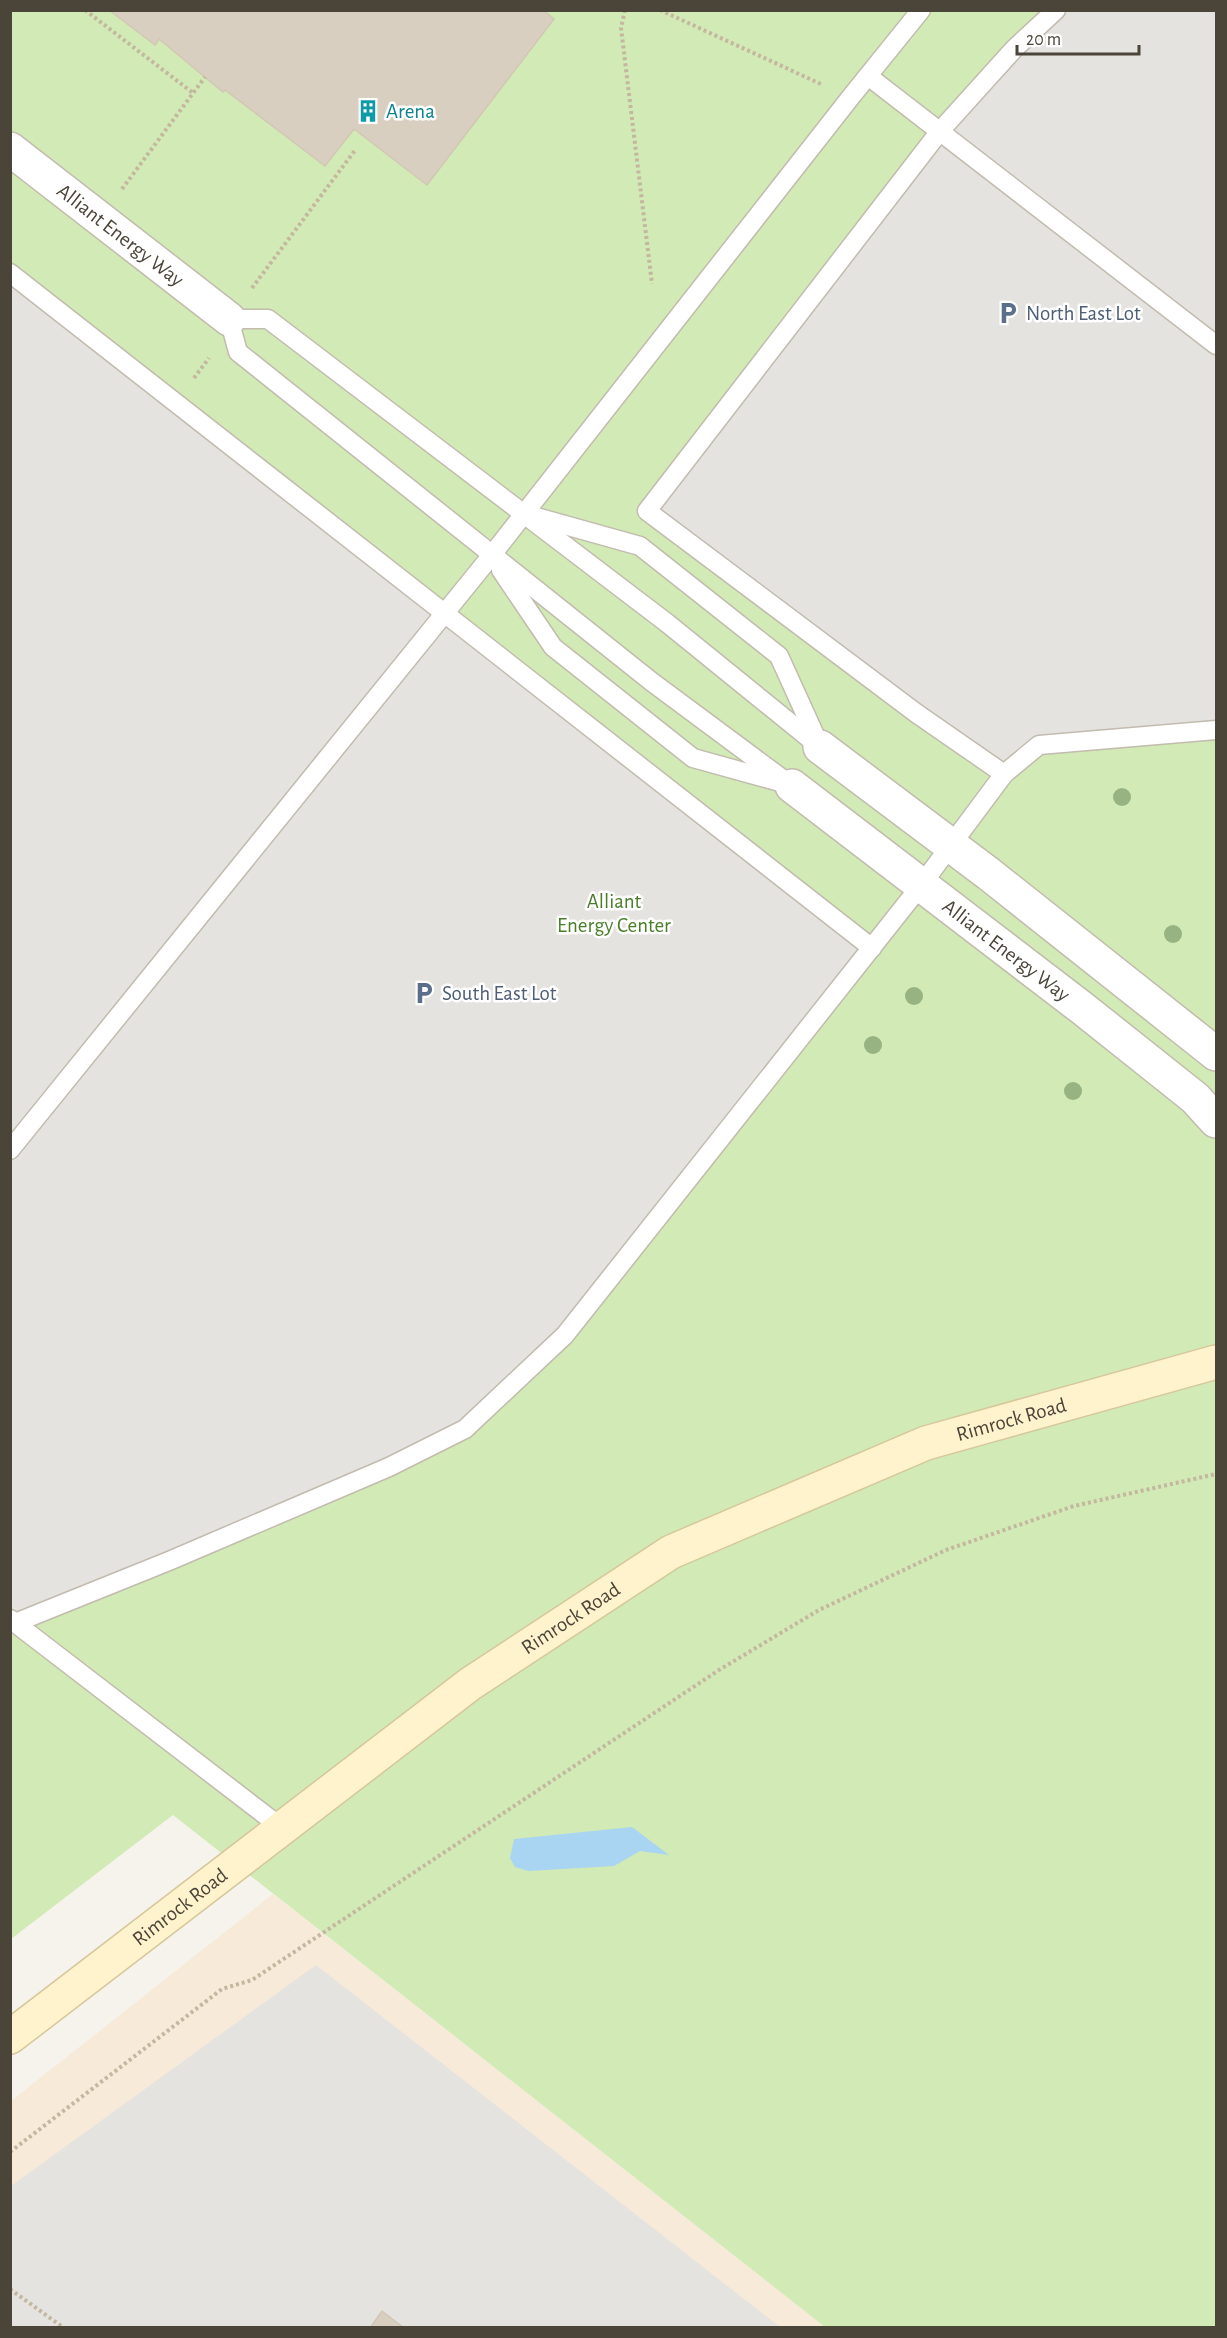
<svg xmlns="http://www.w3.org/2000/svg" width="1227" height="2338" font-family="'Alegreya Sans',sans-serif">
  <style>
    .commercial { fill: #f7ead8 }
    .green { fill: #d2eab5 }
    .parking { fill: #e5e3e0 }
    .water { fill: #a9d4f2 }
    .building { fill: #d8cfc1; stroke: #d3c7b4; stroke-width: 1.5 }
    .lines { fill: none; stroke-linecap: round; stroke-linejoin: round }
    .service-casing { stroke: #c2bbae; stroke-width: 21 }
    .minor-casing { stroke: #c2bbae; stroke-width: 36 }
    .secondary-casing { stroke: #d6c79b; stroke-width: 36 }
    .path { stroke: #c4b79f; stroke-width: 4; stroke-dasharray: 3 3; stroke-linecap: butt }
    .service { stroke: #fff; stroke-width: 18 }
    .minor { stroke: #fff; stroke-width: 33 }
    .secondary { stroke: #fff3cd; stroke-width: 33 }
    .tree { fill: #97b381 }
    .labels { text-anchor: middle; stroke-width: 5; stroke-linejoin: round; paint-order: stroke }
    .culture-label { font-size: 21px; fill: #0d838f; stroke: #fff; text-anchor: start }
    .street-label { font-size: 21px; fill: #4b4439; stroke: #fff }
    .service-label { font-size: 21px; fill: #4e5e75; stroke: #fff; text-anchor: start }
    .park-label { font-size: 21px; fill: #4a7f2a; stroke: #fff }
  </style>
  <rect width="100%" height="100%" fill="#f6f3ec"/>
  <polygon class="commercial" points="273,1894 825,2327 11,2328 11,2101"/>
  <polygon class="green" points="11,11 1216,11 1216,2327 825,2327 173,1815 11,1939"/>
  <g class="parking">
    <polygon points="1056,11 1216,11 1216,730 1039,745 1004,774 647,511 940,131"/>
    <polygon points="10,273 872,948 565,1335 465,1429 10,1619"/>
    <polygon points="316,1965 780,2327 404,2328 382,2311 370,2328 11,2327 11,2186"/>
  </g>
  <polygon class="water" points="632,1827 669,1855 640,1851 614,1866 528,1871 515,1867 510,1858 514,1839"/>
  <g class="building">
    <polygon points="109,10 543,10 554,19 427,185 354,129 325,166 225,90 223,92 159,39 155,45"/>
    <polygon points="382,2311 404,2328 370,2328"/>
  </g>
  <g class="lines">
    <g class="service-casing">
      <g id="service">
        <polyline points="868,76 1216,345"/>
        <polyline points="10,273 872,948"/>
        <polyline points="536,517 640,546 779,656 818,742"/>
        <polyline points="501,570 553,647 693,758 780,782"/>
        <polyline points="1004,774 916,713 647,511 940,131 1014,49 1056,10"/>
        <polyline points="792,786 652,682 238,352 229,319 268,319 667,623 820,747"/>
        <polyline points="10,1150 491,556 850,98 921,10"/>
        <polyline points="10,1619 282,1828"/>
        <polyline points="15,1623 169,1561 389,1467 465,1429 565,1335 922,884 1004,774 1039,745 1216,730"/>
      </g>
    </g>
    <g class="minor-casing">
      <g id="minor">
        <path id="s1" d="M10 149 229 319"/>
        <polyline points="820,747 989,874 1216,1054"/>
        <path id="s2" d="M792 786 1082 1008 1195 1098 1216 1121"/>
      </g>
    </g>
    <g class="secondary-casing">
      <g id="secondary">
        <path id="s3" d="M10 2037 470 1684 671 1552 926 1443 1216 1362"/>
      </g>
    </g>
    <g class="path">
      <polyline points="85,10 193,93"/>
      <polyline points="625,10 621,28 652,284"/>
      <polyline points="660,10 823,85"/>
      <polyline points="122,189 205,77"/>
      <polyline points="252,288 356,149"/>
      <polyline points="194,378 209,358"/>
      <polyline points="10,2152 222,1989 252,1980 270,1968 719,1670 819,1610 946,1550 1074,1506 1216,1474"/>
      <polyline points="10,2289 64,2328"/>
    </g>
    <use href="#service" class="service"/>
    <use href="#minor" class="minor"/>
    <use href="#secondary" class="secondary"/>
  </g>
  <g class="tree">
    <circle cx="1122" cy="797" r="9"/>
    <circle cx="1173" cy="934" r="9"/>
    <circle cx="914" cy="996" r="9"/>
    <circle cx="873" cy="1045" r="9"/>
    <circle cx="1073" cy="1091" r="9"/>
  </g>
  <defs>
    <g id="building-bare" transform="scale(1.8)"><path d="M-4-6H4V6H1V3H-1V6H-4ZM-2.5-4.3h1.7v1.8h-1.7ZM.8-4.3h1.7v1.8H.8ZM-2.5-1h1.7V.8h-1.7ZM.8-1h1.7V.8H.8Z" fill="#0f9aa8" stroke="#fff" stroke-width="2.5" paint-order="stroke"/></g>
    <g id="parking-bare" transform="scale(1.8)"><path d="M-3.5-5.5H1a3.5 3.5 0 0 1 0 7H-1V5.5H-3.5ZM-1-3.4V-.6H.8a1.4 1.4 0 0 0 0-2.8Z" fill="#5c6f8a" stroke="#fff" stroke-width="2.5" paint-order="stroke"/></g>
  </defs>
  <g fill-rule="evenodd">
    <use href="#building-bare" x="368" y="111"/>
    <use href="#parking-bare" x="1008" y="313"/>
    <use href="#parking-bare" x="424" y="993"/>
  </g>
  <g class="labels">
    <g class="culture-label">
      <text x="386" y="118">Arena</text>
    </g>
    <g class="street-label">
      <text dy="7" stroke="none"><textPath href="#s1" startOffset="140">Alliant Energy Way</textPath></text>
      <text dy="7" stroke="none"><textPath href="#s2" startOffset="270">Alliant Energy Way</textPath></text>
      <text dy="7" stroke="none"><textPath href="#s3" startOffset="1186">Rimrock Road</textPath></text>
      <text dy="7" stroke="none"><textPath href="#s3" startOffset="700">Rimrock Road</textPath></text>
      <text dy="7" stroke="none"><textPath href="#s3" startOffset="214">Rimrock Road</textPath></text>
    </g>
    <g class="service-label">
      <text x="1026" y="320">North East Lot</text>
      <text x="442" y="1000">South East Lot</text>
    </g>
    <g class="park-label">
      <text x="614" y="908">Alliant<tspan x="614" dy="24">Energy Center</tspan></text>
    </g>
  </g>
  <rect width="1227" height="2338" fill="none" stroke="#4b4439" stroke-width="24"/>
  <path d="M1017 45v9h122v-9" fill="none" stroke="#4b4439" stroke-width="3"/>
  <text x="1026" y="45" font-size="18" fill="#4b4439" stroke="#ffffff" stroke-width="4.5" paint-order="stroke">20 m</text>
</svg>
